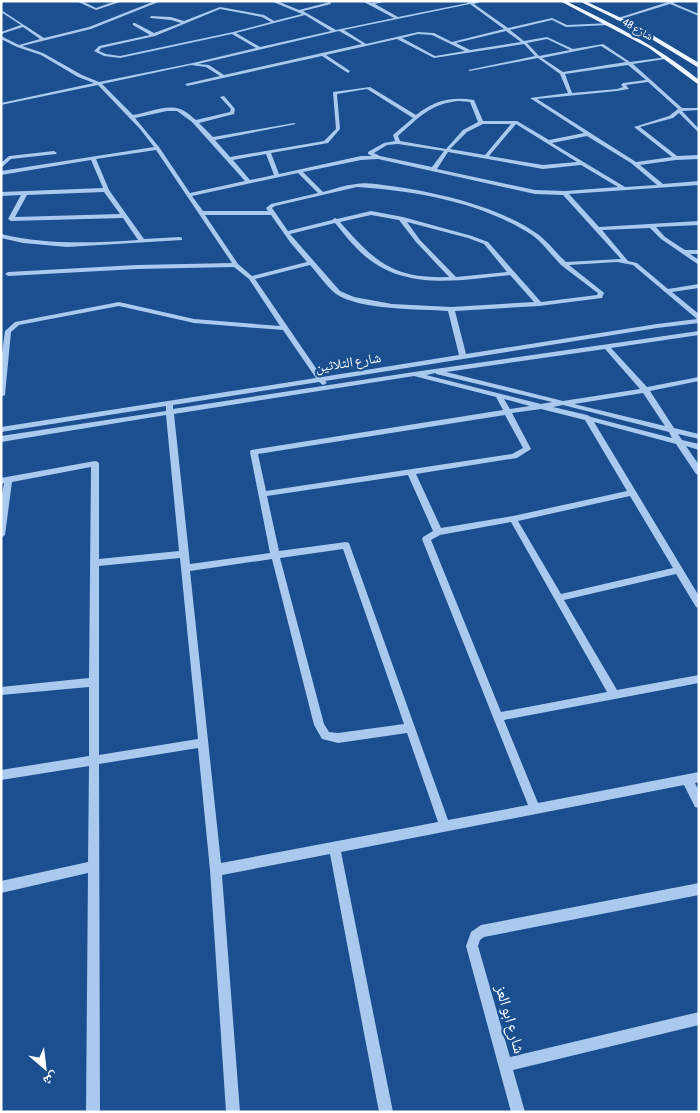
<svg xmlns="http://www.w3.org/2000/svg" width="700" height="1113" font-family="'Asap Condensed','Noto Naskh Arabic',sans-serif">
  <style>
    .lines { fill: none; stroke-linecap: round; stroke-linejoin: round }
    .minor { fill: #a9c9ee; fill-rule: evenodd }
    .major { fill: #f0f6ff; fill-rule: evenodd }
    .labels { text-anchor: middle; stroke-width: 4.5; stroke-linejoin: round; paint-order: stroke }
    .far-street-label { font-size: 11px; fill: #fff; stroke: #1b4f8f }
    .street-label { font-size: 14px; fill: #fff; stroke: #1b4f8f }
    .near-street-label { font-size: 16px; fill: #fff; stroke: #1b4f8f }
  </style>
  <rect width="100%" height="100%" fill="#1b4f8f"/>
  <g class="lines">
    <g class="minor">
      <polygon points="76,1 82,1 96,8 116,1 123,1 96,10"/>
      <path d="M155 1H161L91 29 22 46 43 53 82 75 99 82 193 63 256 48 232 34 120 58 104 56 94 51 99 46 150 35 133 25V23H135L154 33 181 23 171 20 150 18 151 16 171 17 184 21 220 7 264 15 274 21 302 14 271 1H277L299 10 330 2 331 4 303 11 336 30 394 18 362 1 372 3 387 1 375 4 398 17 468 3 466 1H483L474 4 508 28 552 18 567 25 610 23 609 25 566 27 552 20 510 30 524 41 547 37 573 49 603 44 630 62 667 57 665 59 633 64 682 108H699V110L682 111 699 129V133L679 113 673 118 640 127 677 156 699 155V159L676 160 640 165 663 184 699 181V185L569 194 599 227 699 221V225L656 227 665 237 685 250H699V254H690L699 260V265L661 239 650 228 602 230 628 261 637 263 668 289 699 284V288L672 292 699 314V323L657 328 325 381 327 383 323 385 319 382 173 405V409L414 372 699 331V335L611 348 647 387 699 377V381L650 391 674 428 699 434V439L678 434 682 440 699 444V450L686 446 699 465V475L696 474 676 444 594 422 699 596V608L696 607 676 574 564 600 617 690 699 675V683L504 720 538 803 699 772V782L695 783 699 791V808L695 807 684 785 341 852 393 1112H379L330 854 222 875 240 1112H226L210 870 198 748 99 764 100 1112H86L88 873 1 893V881L88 862 89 766 1 780V770L89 756V687L1 695V687L89 678 91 467 12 482 5 535 1 538V501L4 483 1 484V478L95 461 98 462 99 464V559L179 551 166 415 1 442V436L166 411V406L1 432V427L316 378 283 330 194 323 119 306 19 325 11 332 5 395 1 397V361L5 331 15 322 119 302 194 319 280 326 249 279 234 267 137 269 8 276 5 274 8 272 137 265 232 263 156 150 96 159 109 190 144 239 180 237 182 238V240L67 247 23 243 1 238V234C47 245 91 243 138 240L123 218 11 221 8 219 21 195 1 196V192L103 188 91 160 1 175V171L154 147 140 129 98 85 1 105V103L94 83 78 77 41 55 17 47 1 39V36L19 45 40 39 23 27 1 34V32L21 25 1 12V10L44 38 89 27ZM470 4 504 29 452 42 434 33 418 32 366 44 344 30ZM220 9 262 17 271 22 233 32 120 56 106 54 99 51 101 48 155 36ZM305 15 331 31 260 47 236 33ZM339 31 362 44 224 75 209 65 198 64ZM506 31 521 42 470 50 456 43ZM418 34 432 35 465 51 435 56 402 38ZM397 39 434 58 524 44 535 56 468 70 470 71 538 58 560 74 568 93 530 98 584 133 549 140 517 121H483L474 100C451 96 433 101 416 115L370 87 333 92 336 129 324 141 230 157 215 140 296 124 294 123 213 137 199 123 234 114 235 109 224 96 220 97 231 109 230 112 196 120C191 116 186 111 180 109 166 104 147 113 133 115L102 84 191 65 206 67 220 76 185 84 187 86 322 56 348 73 350 71 326 55ZM547 39 570 50 539 56 527 43ZM601 46 626 62 563 72 542 58ZM628 65 646 80 623 83 621 85 623 87 617 89 572 93 565 74ZM648 82 678 109 669 116 634 127 672 157 636 162 537 99 617 91 629 89 626 85ZM367 89 413 118 393 135 395 141 384 143 368 152V154L372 156H361L279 174 271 153 328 143 340 129 337 94ZM459 101 470 102 478 122 463 130 446 149 400 141 398 136C417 119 431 103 459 101ZM167 111H177L192 122 245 181 190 193 159 147 135 118ZM483 124H511L485 155 450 149 467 132ZM516 124 577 162 543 165 489 156ZM587 136 631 163 657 185 625 187 552 143ZM398 144 444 151 432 167 380 156 374 153 387 145ZM448 152 543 169 581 165 618 187 565 191 535 190 437 169ZM266 154 274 175 250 180 233 160ZM378 159 535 194 563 195 621 259 566 262C556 253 549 243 539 235 501 207 436 192 391 186 380 185 367 182 356 184 345 185 334 189 323 192L303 172 361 160ZM298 173 318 193 271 204 266 208 268 211H203L192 196ZM357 187C416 191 481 202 532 235 543 243 551 255 561 265 572 274 584 282 595 291L598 293 597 295 541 302 488 242 472 236 403 217 371 211 337 219 335 218 332 220 288 231 272 208 275 206ZM104 192 120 214 15 217 27 195ZM205 215H271L290 242 307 262 252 276 238 264ZM371 215 399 220 416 242 449 277C393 279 375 262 340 222ZM407 222 468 238 484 244 507 272 456 277 420 240ZM335 223C345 235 354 247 366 257 407 291 462 280 510 275L534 302 451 307 392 304 354 297 340 291 290 234ZM617 262 633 265 697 319 657 324 466 354 455 311 539 306 602 298 604 293 603 292 569 265ZM310 265C318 274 327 287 336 294 359 310 420 309 448 311L459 355 322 377 255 279ZM605 349 640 389 563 401 446 372ZM436 373V374L552 402 541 404 426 375ZM414 376 496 397 503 410 251 450 250 452 270 553 190 564 174 414ZM643 393 665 426 574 404ZM504 399 530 406 510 409ZM563 405 669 432 672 438 591 417 587 415 553 407ZM541 409 585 420 627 491 513 516 441 528 416 474 517 458 531 449 512 413ZM505 415 523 448 512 454 266 491 258 454ZM408 475 433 531 423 537 422 539 528 805 448 820 349 543 346 542 279 551 267 496ZM630 496 673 568 561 594 518 521ZM511 522 607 692 501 712 431 540 440 535ZM343 549 404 724 338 733 329 732 324 724 280 558ZM180 558 198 739 99 755V566ZM272 559 314 725 322 739 338 743 407 733 438 822 221 863 190 571Z"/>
      <polygon points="671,1 678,1 673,3 699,14 699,16 670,4 618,20 615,19"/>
      <polygon points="54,151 57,153 56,154 11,159 1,168 1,163 9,156"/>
      <polygon points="699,883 699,895 484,937 480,940 478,946 510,1057 699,1012 699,1025 513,1070 525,1112 511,1112 466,946 471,932 481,925"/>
    </g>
    <g class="major">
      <path d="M560 1H566C613 24 659 47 699 80V85L649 48Z"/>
      <polygon points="579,1 585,1 634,24 699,63 699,68 630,26"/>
    </g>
  </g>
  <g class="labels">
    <g class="far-street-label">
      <text transform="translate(638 29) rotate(30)" y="4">شارع 48</text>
    </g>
    <g class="street-label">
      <text transform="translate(348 362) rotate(-9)" y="5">شارع الثلاثين</text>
    </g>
    <g class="near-street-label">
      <text transform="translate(511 1019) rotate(74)" y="6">شارع ابو العز</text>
    </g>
  </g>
  <rect width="700" height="1113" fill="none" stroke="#ffffff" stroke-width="5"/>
  <g transform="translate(45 1068) rotate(152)" stroke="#1b4f8f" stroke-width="4" paint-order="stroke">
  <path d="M0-4L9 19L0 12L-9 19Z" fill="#ffffff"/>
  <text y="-8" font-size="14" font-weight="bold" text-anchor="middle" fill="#ffffff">ش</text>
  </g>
</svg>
